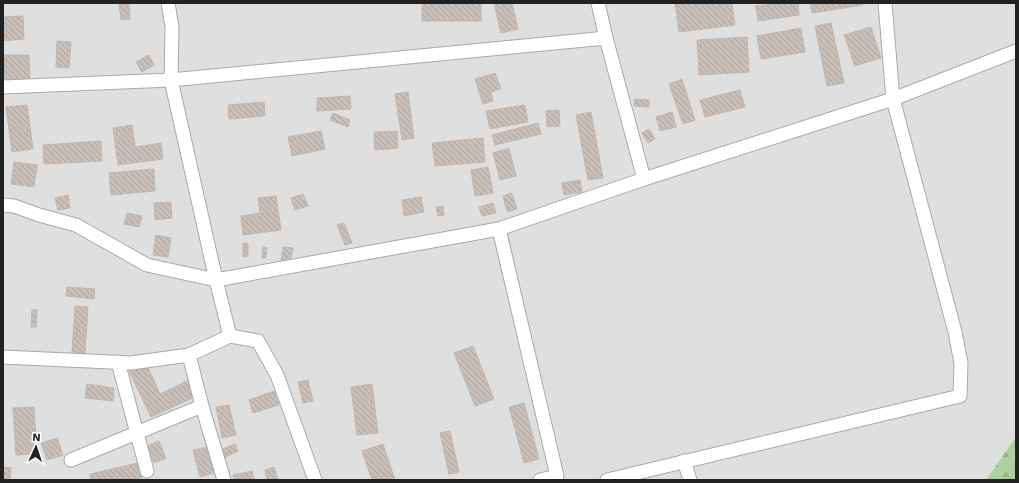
<svg xmlns="http://www.w3.org/2000/svg" width="1019" height="483" font-family="'Work Sans',sans-serif">
  <style>
    .residential { fill: #e0dfdf }
    .forest { fill: url(#forest-firs) }
    .building { fill: url(#building-back-hatch); stroke: #c4b6ab }
    .lines { fill: none; stroke-linecap: round; stroke-linejoin: round }
    .street-casing { stroke: #a9a9a9; stroke-width: 15 }
    .street { stroke: #fff; stroke-width: 13 }
  </style>
  <defs>
    <pattern id="forest-firs" width="22" height="20" patternUnits="userSpaceOnUse"><rect width="22" height="20" fill="#add19e"/><path d="M5 1l3.5 6h-7zM16 11l3.5 6h-7z" fill="#95b388"/></pattern>
    <pattern id="building-back-hatch" width="6" height="6" patternUnits="userSpaceOnUse"><rect width="6" height="6" fill="#c7bfb8"/><path d="M-1 5l2 2M0 0l6 6M5-1l2 2" fill="none" stroke="#aba49e"/></pattern>
  </defs>
  <rect width="100%" height="100%" fill="#f2efe9"/>
  <rect class="residential" x="3" y="3" width="1013" height="477"/>
  <polygon class="forest" points="1016,437 1016,480 986,480"/>
  <g class="building">
    <polygon points="119,3 129,3 130,19 121,20"/>
    <rect x="422" y="3" width="59" height="18"/>
    <polygon points="494,3 512,3 518,29 501,33"/>
    <polygon points="675,3 732,3 735,25 679,32"/>
    <polygon points="777,3 798,3 799,15 758,21 756,6"/>
    <polygon points="810,3 862,3 863,5 812,13"/>
    <polygon points="23,16 24,39 3,41 3,17"/>
    <polygon points="831,23 844,83 827,86 815,26"/>
    <polygon points="871,27 881,58 855,66 844,35"/>
    <polygon points="801,28 805,52 761,59 757,36"/>
    <polygon points="747,37 749,72 699,75 697,40"/>
    <polygon points="57,41 71,42 69,68 56,67"/>
    <polygon points="3,55 29,55 30,79 3,79"/>
    <polygon points="149,55 154,65 142,72 136,62"/>
    <polygon points="495,73 501,89 491,92 493,101 483,104 475,79"/>
    <polygon points="682,79 695,120 683,124 669,84"/>
    <polygon points="740,90 745,107 705,117 700,100"/>
    <polygon points="408,92 414,138 402,140 395,94"/>
    <polygon points="350,96 351,109 317,111 317,98"/>
    <polygon points="635,99 649,100 649,107 634,106"/>
    <polygon points="264,102 265,116 229,119 228,105"/>
    <polygon points="27,105 33,149 12,152 6,107"/>
    <polygon points="525,105 528,122 490,129 486,111"/>
    <polygon points="559,110 560,126 547,127 546,111"/>
    <polygon points="591,112 603,178 588,180 576,115"/>
    <polygon points="672,112 676,127 660,131 656,117"/>
    <polygon points="333,113 350,120 348,127 330,120"/>
    <polygon points="538,123 541,134 495,145 492,135"/>
    <polygon points="132,125 135,147 161,143 163,159 118,165 113,128"/>
    <polygon points="649,129 655,139 648,143 642,133"/>
    <polygon points="321,131 325,149 292,156 288,137"/>
    <polygon points="397,131 398,148 375,150 374,132"/>
    <polygon points="483,138 485,162 435,166 432,143"/>
    <polygon points="101,141 102,161 44,164 43,145"/>
    <polygon points="509,148 516,176 500,180 493,153"/>
    <polygon points="14,162 37,165 34,187 11,184"/>
    <polygon points="488,167 493,193 475,196 471,170"/>
    <polygon points="154,169 155,191 111,195 109,173"/>
    <polygon points="580,180 582,192 564,195 562,183"/>
    <polygon points="512,193 517,209 507,212 503,196"/>
    <polygon points="303,194 308,206 295,210 291,198"/>
    <polygon points="68,195 70,208 58,210 55,198"/>
    <polygon points="276,196 281,230 243,235 241,216 260,213 258,198"/>
    <polygon points="421,197 424,212 404,216 402,200"/>
    <polygon points="171,202 172,218 155,220 154,203"/>
    <polygon points="493,203 496,213 482,216 479,207"/>
    <polygon points="443,206 444,215 438,216 436,207"/>
    <polygon points="127,213 142,216 139,227 124,224"/>
    <polygon points="344,223 352,243 345,245 337,225"/>
    <polygon points="156,235 171,238 168,257 153,255"/>
    <polygon points="243,243 248,243 248,256 243,257"/>
    <polygon points="263,247 267,248 266,258 262,258"/>
    <polygon points="283,247 293,248 290,262 281,260"/>
    <polygon points="67,287 95,289 94,299 66,296"/>
    <polygon points="75,306 88,307 85,353 72,352"/>
    <polygon points="32,310 37,310 36,327 31,327"/>
    <polygon points="473,346 494,399 475,406 454,353"/>
    <polygon points="146,363 160,394 189,380 197,396 151,417 129,371"/>
    <polygon points="308,380 313,401 303,403 298,382"/>
    <polygon points="87,384 114,388 113,401 85,398"/>
    <polygon points="372,384 378,433 357,435 351,387"/>
    <polygon points="274,391 279,405 253,413 249,400"/>
    <polygon points="524,403 539,459 524,463 509,407"/>
    <polygon points="229,405 236,435 222,438 216,407"/>
    <polygon points="34,407 37,454 16,455 13,408"/>
    <polygon points="450,431 459,472 449,474 440,433"/>
    <polygon points="57,438 63,455 47,460 41,443"/>
    <polygon points="159,441 166,458 154,463 147,446"/>
    <polygon points="235,444 238,451 224,458 220,450"/>
    <polygon points="383,444 395,480 372,480 362,451"/>
    <polygon points="208,447 214,473 200,477 193,450"/>
    <polygon points="138,463 142,480 91,480 90,474"/>
    <polygon points="3,467 11,468 10,480 3,480"/>
    <polygon points="274,467 278,480 267,480 265,470"/>
    <polygon points="252,471 254,480 234,480 233,475"/>
  </g>
  <g class="lines">
    <g class="street-casing">
      <g id="street">
        <polyline points="168,3 172,27 171,80 216,280 230,336"/>
        <polyline points="598,3 606,38 644,179 893,99 1016,51"/>
        <polyline points="3,87 171,80 606,38"/>
        <polyline points="3,205 14,206 39,215 76,225 147,265 216,280 499,229 644,179"/>
        <polyline points="499,229 557,476 540,480"/>
        <polyline points="189,355 202,406 224,480"/>
        <polyline points="3,357 131,363 189,355 230,336 258,341 277,375 315,480"/>
        <polyline points="118,362 147,471"/>
        <polyline points="71,460 202,406"/>
        <polyline points="684,461 690,480"/>
        <polyline points="607,480 960,396 961,363 955,332 893,99 885,3"/>
      </g>
    </g>
    <use href="#street" class="street"/>
  </g>
  <rect width="1019" height="483" fill="none" stroke="#222222" stroke-width="8"/>
  <g transform="translate(36 447) rotate(3)" stroke="#ffffff" stroke-width="3" paint-order="stroke">
  <path d="M0-3L7 15L0 10L-7 15Z" fill="#222222"/>
  <text y="-6" font-size="11" font-weight="bold" text-anchor="middle" fill="#222222">N</text>
  </g>
</svg>
